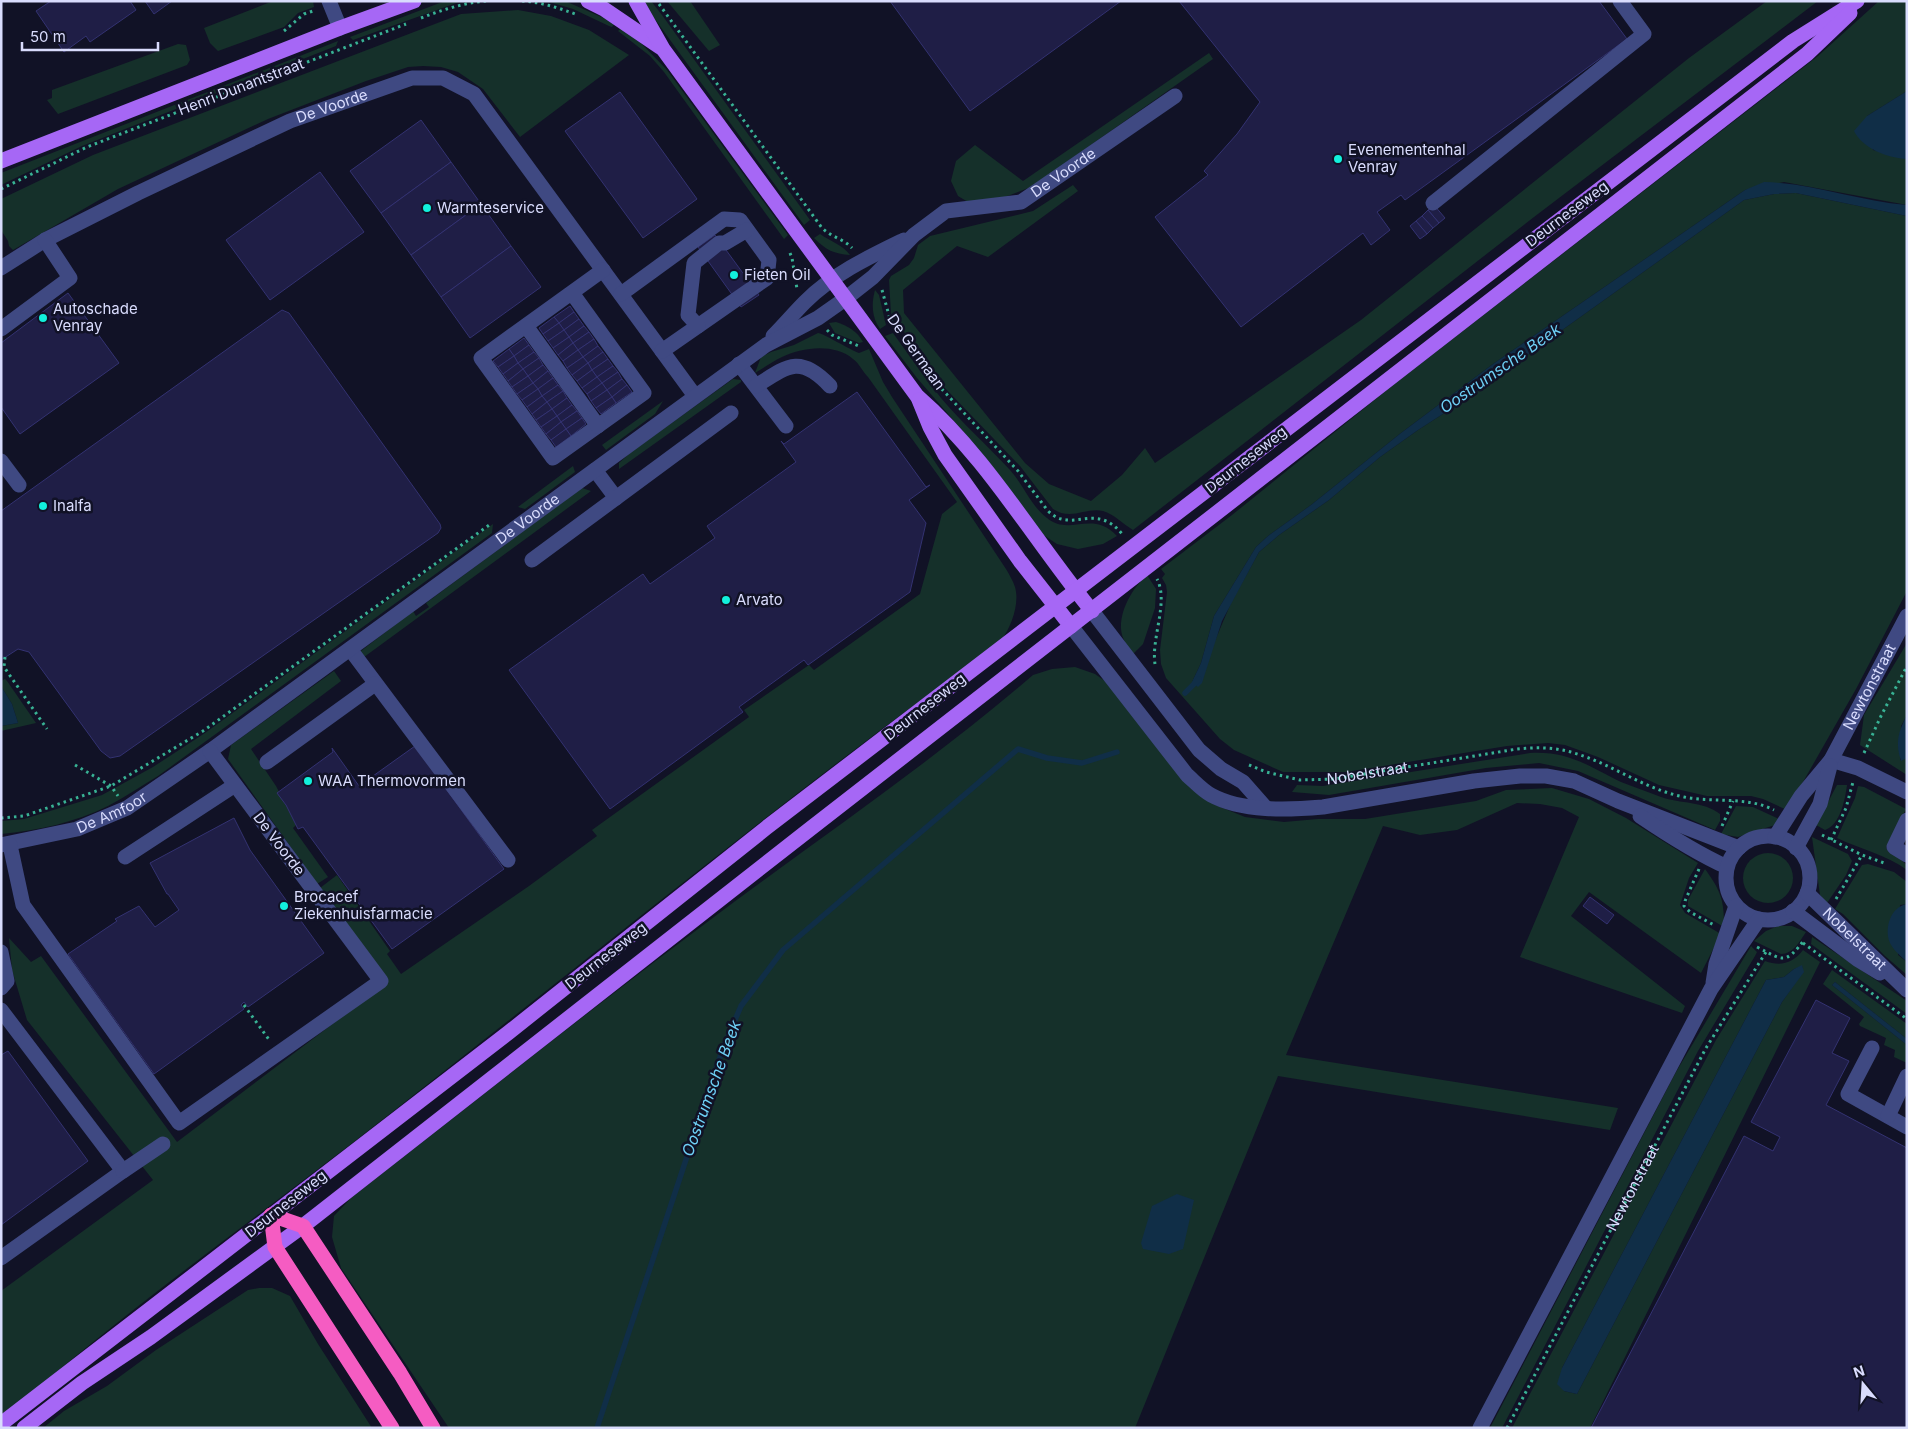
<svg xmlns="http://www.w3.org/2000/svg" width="1908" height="1429" font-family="Inter,sans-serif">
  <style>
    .green { fill: #15302a; fill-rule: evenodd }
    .water { fill: #102e47 }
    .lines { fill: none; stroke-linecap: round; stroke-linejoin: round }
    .stream { stroke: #102e47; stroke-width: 5.5 }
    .building { fill: #1f1e46; stroke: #333271 }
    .path { stroke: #38b294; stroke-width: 3; stroke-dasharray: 2.5 4; stroke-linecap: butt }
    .minor { stroke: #3f4982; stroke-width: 15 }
    .major { stroke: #a667f5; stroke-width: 15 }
    .highway { stroke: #f55cc2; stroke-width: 15 }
    .poi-dot { fill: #12f0dc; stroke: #111226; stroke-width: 2 }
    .labels { text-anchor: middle; stroke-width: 5; stroke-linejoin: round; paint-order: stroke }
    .street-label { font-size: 15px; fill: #d9dcfd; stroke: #111226 }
    .poi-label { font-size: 15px; fill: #d9dcfd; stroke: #111226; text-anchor: start }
    .water-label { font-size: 16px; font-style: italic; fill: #6ed0f6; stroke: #111226 }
  </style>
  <rect width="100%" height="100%" fill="#111226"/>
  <g class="green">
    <polygon points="273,1 313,1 314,7 298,13 284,27 218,51 210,43 204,28"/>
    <polygon points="445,1 462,1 353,40 350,37"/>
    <polygon points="546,1 565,1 615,23 612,27 609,26 573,9"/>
    <polygon points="647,1 651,1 662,15 810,220 804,225 644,4"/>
    <polygon points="667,1 690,1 720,45 709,51"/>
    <path d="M1767 1H1818L1534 217 1133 530C1123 524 1114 514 1103 511 1086 507 1071 521 1053 509L1020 466 944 387 891 314 889 280 891 276 909 265 914 258 918 245 930 236 1033 211 1073 185 1078 191 988 257 957 246 903 290 904 313 1025 463 1049 484 1091 501 1122 475 1145 448 1155 463 1361 320 1689 58Z"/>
    <polygon points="1879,1 1907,1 1907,91 1867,116 1873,150 1907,159 1907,205 1784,182 1745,190 1493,364 1401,433 1311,505 1268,536 1256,547 1214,616 1201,663 1192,682 1214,643 1231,603 1259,552 1279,535 1329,500 1380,457 1418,430 1463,401 1744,200 1774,194 1796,193 1907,216 1907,591 1856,689 1787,810 1763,799 1751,796 1707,796 1659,785 1598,757 1565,745 1548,743 1507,746 1346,772 1283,772 1234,750 1220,739 1166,678 1161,664 1160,650 1167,592 1166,585 1162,578 1165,574 1161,569 1232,515 1392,386 1818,56"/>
    <polygon points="518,10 551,16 589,30 629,55 520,137 483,89 458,72 441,67 423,66 408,67 366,81 268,119 118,189 13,250 9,246 8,241 1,230 1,199 93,155 461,14"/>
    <polygon points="621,28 637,39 667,70 788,235 784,239 664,72 650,56 618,31"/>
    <polygon points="338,41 336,46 82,146 1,185 1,173"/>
    <polygon points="178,44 186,45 190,60 187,65 58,114 47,100 52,98 52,90"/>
    <polygon points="1209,53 1213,59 1031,187 1005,197 968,202 958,196 951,181 956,161 975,145 1023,181"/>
    <path d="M820 234C831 242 842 244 850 255 834 254 826 250 814 238Z"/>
    <path d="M875 290 879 295 886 325 880 329C872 318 871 304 875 290Z"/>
    <path d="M836 322C848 326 857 331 863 342L859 343 835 333 829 323Z"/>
    <path d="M818 333C823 333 850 350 859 353L869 349 883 382 892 397 1006 569C1009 574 1013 581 1015 587 1020 604 1011 627 1001 641 961 673 919 701 878 732 700 866 528 1007 351 1144 234 1234 112 1321 1 1420V1291L153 1180 27 1020 12 970 9 938 31 962 41 956 177 1142 380 988 320 888 337 875 390 951 387 954 401 974 529 886 597 836 592 830 749 717 744 710 809 665 814 670 920 594 942 514 957 502 868 377C863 372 859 363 853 359 835 343 802 347 782 357 773 361 764 368 755 373L761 357 771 352 794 345Z"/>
    <path d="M893 333C909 355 924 377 941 398 962 423 987 445 1010 470 1023 484 1031 506 1047 518 1070 537 1092 509 1117 536L1103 544 1078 549 1057 544 1039 532 979 450 917 378 885 336Z"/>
    <polygon points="733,379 741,380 741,382 619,469 619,463 630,453"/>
    <polygon points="663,401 655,414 606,450 602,445"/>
    <polygon points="573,466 575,472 525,509 518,507"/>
    <polygon points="582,488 591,491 360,660 357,654 413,611 416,616 429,607 426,603"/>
    <path d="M493 524 492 533 158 776C141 786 125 797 108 806 76 822 37 831 1 834V821L24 819 102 795 153 767 205 733Z"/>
    <path d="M1147 575 1156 589 1155 608 1143 644 1133 654C1130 650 1126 645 1124 640 1114 619 1131 589 1147 575Z"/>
    <polygon points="1907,643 1907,715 1901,726 1900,760 1907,758 1907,775 1860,745 1864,715"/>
    <path d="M1075 667 1095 674 1105 681 1213 804 1245 817 1284 822 1318 819H1365L1476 801 1506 790 1552 788 1589 799 1626 818 1698 863 1689 878 1680 905 1685 913 1721 934 1701 973 1589 892 1571 916 1685 1006 1682 1013 1520 957 1579 817 1562 808 1540 804 1517 803 1457 830 1420 835 1383 826 1286 1055 1618 1108 1610 1130 1278 1076 1135 1428H449L341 1268 332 1237 334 1216 351 1198C478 1099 605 998 734 902 834 828 938 757 1033 675L1052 669Z"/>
    <polygon points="334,671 341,681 251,749 276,786 296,825 293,828 328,877 317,884 228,759 231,745"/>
    <polygon points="5,679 7,681 36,723 1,731 1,726 18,723 12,704 1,686 1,681"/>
    <path d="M1530 753C1569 751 1588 766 1621 782 1634 787 1648 792 1661 797 1681 804 1703 801 1720 814V821L1715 830 1578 771 1539 763 1486 768 1329 795 1292 792 1297 785 1323 786Z"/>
    <path d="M1837 785H1847C1845 800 1840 825 1825 830L1816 825Z"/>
    <path d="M1858 786 1864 787 1906 809 1886 848 1907 865V870C1887 855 1860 849 1837 838L1855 798Z"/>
    <polygon points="1736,806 1753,807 1779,819 1775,825 1738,837 1721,834"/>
    <polygon points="1812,837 1848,854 1852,861 1846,875 1827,903 1820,895"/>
    <circle cx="1768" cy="878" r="25"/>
    <polygon points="1868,864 1894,872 1907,882 1907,904 1900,905 1898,955 1907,962 1907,975 1885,956 1843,914 1835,909 1862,865"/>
    <path d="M1705 869C1721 891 1724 900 1724 927L1688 906V900Z"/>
    <path d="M1778 926H1792L1806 932C1800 941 1793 954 1781 954L1754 941 1766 931Z"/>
    <polygon points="1812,937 1907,1001 1907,1014 1811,944"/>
    <polygon points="1751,946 1757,952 1755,956 1698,1051 1502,1428 1490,1428 1676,1072"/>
    <path d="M1803 950 1820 962 1590 1428H1512L1716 1040 1765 961C1781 967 1793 963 1803 950ZM1802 966 1803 972 1782 1002 1577 1394 1564 1391 1562 1368 1766 980 1784 977 1794 969Z"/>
    <polygon points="1832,970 1907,1024 1907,1039 1835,982 1832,985 1907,1045 1907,1063 1894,1057 1895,1050 1884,1045 1886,1038 1860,1026 1859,1024 1864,1017 1823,984"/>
    <polygon points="259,1288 272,1288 290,1296 318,1344 372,1428 43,1428 64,1411 107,1386 156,1350 248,1290"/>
  </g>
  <g class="water">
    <path d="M1907 91V159C1888 158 1863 149 1854 131L1867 116Z"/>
    <path d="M1764 182C1813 183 1858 201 1907 205V216L1796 193 1774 194 1744 200 1463 401 1418 430 1380 457 1329 500 1279 535 1259 552 1222 621 1202 683 1198 687 1192 682 1201 663 1214 616 1256 547 1268 536 1311 505 1401 433 1493 364 1745 190Z"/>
    <polygon points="1,686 12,704 18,723 1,726"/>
    <path d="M1907 715V758L1901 761C1895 743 1898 732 1907 715Z"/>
    <path d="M1907 904C1907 923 1907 942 1907 962 1901 956 1894 951 1890 943 1884 929 1890 907 1907 904Z"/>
    <polygon points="1802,965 1804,972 1782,1002 1577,1394 1564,1391 1557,1384 1562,1368 1766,980 1784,977 1794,969"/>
    <polygon points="1835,982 1907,1039 1907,1045 1832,985"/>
    <polygon points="1177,1194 1194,1200 1183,1249 1169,1254 1143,1249 1141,1243 1152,1206"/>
  </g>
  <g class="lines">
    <g class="stream">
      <polyline points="1185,693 1199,679"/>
      <polyline points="597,1428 723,1048 741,1006 783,950 1018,749 1047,758 1082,763 1117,752"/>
    </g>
  </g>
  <g class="building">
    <polygon points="51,1 130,1 136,10 90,42 86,36 64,52 36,11"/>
    <polygon points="145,1 172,1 154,14"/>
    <polygon points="890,1 1121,1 970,111"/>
    <polygon points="1179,1 1599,1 1627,39 1405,200 1401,195 1377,212 1390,230 1371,245 1363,233 1241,327 1155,217 1208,175 1204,171 1237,134 1260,102"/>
    <polygon points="620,92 697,199 643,238 565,131"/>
    <polygon points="421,120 451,162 381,213 350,171"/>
    <polygon points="451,162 481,204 411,255 381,213"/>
    <polygon points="320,172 364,232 270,300 226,240"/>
    <polygon points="481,204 511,246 441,297 411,255"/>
    <polygon points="1434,205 1445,218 1439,223 1428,210"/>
    <polygon points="1428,210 1439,223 1433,228 1422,216"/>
    <polygon points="1422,216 1433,228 1427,234 1416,221"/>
    <polygon points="1416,221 1427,234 1420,239 1410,226"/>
    <polygon points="715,235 759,295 741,307 698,247"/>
    <polygon points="511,246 541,287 470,338 441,297"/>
    <polygon points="68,293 119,363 20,434 1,407 1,343"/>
    <polygon points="570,306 574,312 559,323 554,317"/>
    <polygon points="282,310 289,313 440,524 441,528 438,533 120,756 110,758 101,751 29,652 18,649 1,660 1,511"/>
    <polygon points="574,312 579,319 564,330 559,323"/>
    <polygon points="554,317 559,323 543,334 539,328"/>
    <polygon points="579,319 584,326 569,337 564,330"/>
    <polygon points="559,323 564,330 548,341 543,334"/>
    <polygon points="584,326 589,332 573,343 569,337"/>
    <polygon points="564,330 569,337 553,348 548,341"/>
    <polygon points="589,332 594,339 578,350 573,343"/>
    <polygon points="569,337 573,343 558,355 553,348"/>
    <polygon points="524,338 529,345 514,356 509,349"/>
    <polygon points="594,339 598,346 583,357 578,350"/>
    <polygon points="573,343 578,350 563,361 558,355"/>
    <polygon points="529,345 534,352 518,363 514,356"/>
    <polygon points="598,346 603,352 588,363 583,357"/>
    <polygon points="509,349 514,356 498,367 493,361"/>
    <polygon points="578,350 583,357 567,368 563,361"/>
    <polygon points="534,352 539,358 523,369 518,363"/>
    <polygon points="603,352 608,359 592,370 588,363"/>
    <polygon points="514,356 518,363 503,374 498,367"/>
    <polygon points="583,357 588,363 572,375 567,368"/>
    <polygon points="539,358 543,365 528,376 523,369"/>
    <polygon points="608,359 613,366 597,377 592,370"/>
    <polygon points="518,363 523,369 508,381 503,374"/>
    <polygon points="588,363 592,370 577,381 572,375"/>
    <polygon points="543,365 548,371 533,383 528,376"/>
    <polygon points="613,366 618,372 602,383 597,377"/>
    <polygon points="523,369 528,376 512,387 508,381"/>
    <polygon points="592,370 597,377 582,388 577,381"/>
    <polygon points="548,371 553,378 538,389 533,383"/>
    <polygon points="618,372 622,379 607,390 602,383"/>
    <polygon points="528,376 533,383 517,394 512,387"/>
    <polygon points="597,377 602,383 587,394 582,388"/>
    <polygon points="553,378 558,385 542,396 538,389"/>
    <polygon points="622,379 627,385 612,397 607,390"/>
    <polygon points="533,383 538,389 522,400 517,394"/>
    <polygon points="602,383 607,390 591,401 587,394"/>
    <polygon points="558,385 563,391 547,402 542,396"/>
    <polygon points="627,385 632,392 616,403 612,397"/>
    <polygon points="538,389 542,396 527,407 522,400"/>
    <polygon points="607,390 612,397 596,408 591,401"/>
    <polygon points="563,391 567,398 552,409 547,402"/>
    <polygon points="857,392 926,487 930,485 909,500 926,523 910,592 808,665 804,660 739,707 743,712 610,809 509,670 643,574 650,584 715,538 707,526 796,462 781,441 784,444"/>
    <polygon points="542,396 547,402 532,414 527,407"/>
    <polygon points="612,397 616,403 601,414 596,408"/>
    <polygon points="567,398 572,405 557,416 552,409"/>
    <polygon points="547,402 552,409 536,420 532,414"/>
    <polygon points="572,405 577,411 561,422 557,416"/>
    <polygon points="552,409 557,416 541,427 536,420"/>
    <polygon points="577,411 582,418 566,429 561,422"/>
    <polygon points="557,416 561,422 546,434 541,427"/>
    <polygon points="582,418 586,424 571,436 566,429"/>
    <polygon points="561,422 566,429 551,440 546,434"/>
    <polygon points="566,429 571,436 556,447 551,440"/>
    <polygon points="415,746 504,869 392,949 303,827 298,829 286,805 277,793 333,752 332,748 359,786"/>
    <polygon points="234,818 250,850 324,953 248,1007 244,1002 241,1005 244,1009 154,1074 68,954 117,921 115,919 139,906 155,927 179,910 168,894 167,894 150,863"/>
    <polygon points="1590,897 1614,915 1607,924 1583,906"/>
    <polygon points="1816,1000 1850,1018 1832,1053 1849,1061 1826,1105 1907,1148 1907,1428 1591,1428 1744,1136 1773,1151 1780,1137 1751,1122"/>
    <polygon points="8,1051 88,1161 1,1225 1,1055"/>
  </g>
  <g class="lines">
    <g class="path">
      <path d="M522 1C541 2 559 8 578 15"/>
      <path d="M659 4 822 228C831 237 844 239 852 248"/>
      <path d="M421 18C442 10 463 3 486 1"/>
      <polyline points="284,31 304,14 316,10"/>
      <polyline points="1,189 87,147 406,24"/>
      <polyline points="790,253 792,258 797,289"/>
      <path d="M882 290 890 319 939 386 1018 471 1048 511C1073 535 1095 500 1123 535"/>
      <polyline points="827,330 832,335 861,347"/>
      <polyline points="5,657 4,667 47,729"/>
      <path d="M1155 664C1151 638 1169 602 1157 579"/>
      <polyline points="1864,753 1881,716 1907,666"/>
      <polyline points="75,765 111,786 118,796"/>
      <path id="s1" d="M1249 765 1266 772 1300 780 1334 779 1517 749C1536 747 1555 747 1574 753 1612 764 1644 789 1684 797 1714 803 1746 796 1774 810"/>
      <polyline points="1,818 24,816 111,786 203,731 492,523"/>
      <polyline points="1722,826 1733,801"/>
      <polyline points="1822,835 1862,855 1887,864"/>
      <polyline points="1831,840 1846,808 1853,782"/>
      <polyline points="1699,869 1685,901 1684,906 1690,912 1714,925"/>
      <polyline points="1836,899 1862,855"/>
      <polyline points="1803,943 1907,1019"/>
      <path d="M1757 947C1784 961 1785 965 1805 939"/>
      <polyline points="244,1005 270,1041"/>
      <path id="s2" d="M1507 1428 1706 1048 1766 952"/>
    </g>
    <g class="minor">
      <polyline points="329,1 340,28"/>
      <polyline points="1433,203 1644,34 1620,1"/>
      <path id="s3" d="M1 268 45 240 138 193 290 121 412 78H443L474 94 695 396"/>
      <polyline points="572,293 644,393 553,458 481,358 603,270"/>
      <polyline points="621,294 724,219 740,220 769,260 767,278 662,351"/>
      <polyline points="526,326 598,426"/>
      <polyline points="698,326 688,315 694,263 719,243 725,243 747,230"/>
      <polyline points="1,329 70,278 45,240"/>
      <path d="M773 336C784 325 794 313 805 302 833 274 869 257 904 240"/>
      <polyline points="739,364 786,426"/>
      <path d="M756 386C787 366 800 354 830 386"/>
      <polyline points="1,461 19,485"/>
      <polyline points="595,470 616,498"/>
      <polyline points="532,560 731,413"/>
      <polyline points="1092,611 1199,750 1221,769 1243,782 1265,807"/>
      <path d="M1071 626 1187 775C1195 782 1202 790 1211 795 1242 812 1288 810 1323 807L1474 781 1520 776H1546L1574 781 1618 801 1739 848"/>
      <polyline points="350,649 508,860"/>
      <polyline points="1831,760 1858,768 1907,792"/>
      <polyline points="267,762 375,684"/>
      <path d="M1640 816C1668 835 1696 853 1727 867"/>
      <polyline points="1907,820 1894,847 1907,855"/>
      <circle cx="1768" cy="878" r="42"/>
      <path id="s4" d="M1775 837 1801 796 1831 760 1907 616"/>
      <path id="s5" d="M1 845 77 829 127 808 210 751 766 345 818 318 845 299 873 277 914 235 946 211 1021 202 1175 96"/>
      <polyline points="10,845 23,905 179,1123 381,981 210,751"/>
      <polyline points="1796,848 1820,804 1830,766"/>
      <polyline points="125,857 235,785"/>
      <path id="s6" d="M1807 893 1907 990"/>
      <polyline points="1793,911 1857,959 1880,973"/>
      <polyline points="1,952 7,981 1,988"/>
      <polyline points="1713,983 1716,964 1736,906"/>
      <polyline points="1,1010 123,1171 1,1258"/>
      <polyline points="1872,1048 1848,1094 1907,1127"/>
      <polyline points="1888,1116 1907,1076"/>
      <polyline points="123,1171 163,1144"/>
      <polyline points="1480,1428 1711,989 1759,919"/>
    </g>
    <g class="major">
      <polyline points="588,1 604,9 660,47"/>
      <path d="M636 1 663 49 917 396C986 456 1034 540 1092 611"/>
      <polyline points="1,161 340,28 414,1"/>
      <polyline points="919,400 930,427 945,455 1020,561 1071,626"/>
      <polyline points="1,1424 508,1033 766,828 1793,41 1857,1"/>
      <polyline points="24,1428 82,1383 151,1337 303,1226 810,829 1807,54 1850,13"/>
    </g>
    <polyline class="highway" points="392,1428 275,1247 271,1215 303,1226 400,1373 433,1428"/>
  </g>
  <g class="poi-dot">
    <circle cx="1338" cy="159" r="5"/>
    <circle cx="427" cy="208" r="5"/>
    <circle cx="734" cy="275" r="5"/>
    <circle cx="43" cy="318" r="5"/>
    <circle cx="43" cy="506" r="5"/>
    <circle cx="726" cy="600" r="5"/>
    <circle cx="308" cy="781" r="5"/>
    <circle cx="284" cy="906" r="5"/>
  </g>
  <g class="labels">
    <g class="street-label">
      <text transform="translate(241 87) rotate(-21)" y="5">Henri Dunantstraat</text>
      <text dy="5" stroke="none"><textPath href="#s3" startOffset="369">De Voorde</textPath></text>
      <text dy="5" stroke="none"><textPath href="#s5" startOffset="1274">De Voorde</textPath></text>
      <text transform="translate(1567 214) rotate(-37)" y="5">Deurneseweg</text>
      <text transform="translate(916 352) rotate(55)" y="5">De Germaan</text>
      <text transform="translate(1246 460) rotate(-38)" y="5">Deurneseweg</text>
      <text dy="5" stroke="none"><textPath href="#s5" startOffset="626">De Voorde</textPath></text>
      <text dy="5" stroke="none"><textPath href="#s4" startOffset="178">Newtonstraat</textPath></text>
      <text transform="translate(925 707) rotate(-38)" y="5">Deurneseweg</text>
      <text dy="5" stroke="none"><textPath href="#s1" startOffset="121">Nobelstraat</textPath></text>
      <text dy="5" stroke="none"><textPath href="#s5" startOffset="116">De Amfoor</textPath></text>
      <text transform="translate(279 844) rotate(53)" y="5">De Voorde</text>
      <text dy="5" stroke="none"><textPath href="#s6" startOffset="66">Nobelstraat</textPath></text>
      <text transform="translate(606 956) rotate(-38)" y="5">Deurneseweg</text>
      <text dy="5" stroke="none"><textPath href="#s2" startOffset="271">Newtonstraat</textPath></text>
      <text transform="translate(286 1204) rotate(-38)" y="5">Deurneseweg</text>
    </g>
    <g class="poi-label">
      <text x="1348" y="155">Evenementenhal<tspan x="1348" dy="17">Venray</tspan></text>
      <text x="437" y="213">Warmteservice</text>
      <text x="744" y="280">Fieten Oil</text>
      <text x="53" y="314">Autoschade<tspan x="53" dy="17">Venray</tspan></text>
      <text x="53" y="511">Inalfa</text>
      <text x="736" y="605">Arvato</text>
      <text x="318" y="786">WAA Thermovormen</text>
      <text x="294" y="902">Brocacef<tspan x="294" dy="17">Ziekenhuisfarmacie</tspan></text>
    </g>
    <g class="water-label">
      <text transform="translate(1500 368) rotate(-35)" y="6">Oostrumsche Beek</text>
      <text transform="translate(711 1088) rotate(-70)" y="6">Oostrumsche Beek</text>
    </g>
  </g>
  <rect width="1908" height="1429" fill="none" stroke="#d9dcfd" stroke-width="5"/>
  <g transform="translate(1863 1384) rotate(342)" stroke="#111226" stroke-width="4" paint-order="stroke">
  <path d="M0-4L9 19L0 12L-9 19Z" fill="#d9dcfd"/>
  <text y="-8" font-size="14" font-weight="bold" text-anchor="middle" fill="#d9dcfd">N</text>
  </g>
  <path d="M22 42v8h136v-8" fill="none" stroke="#d9dcfd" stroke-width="2.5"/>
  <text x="30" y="42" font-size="15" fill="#d9dcfd" stroke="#111226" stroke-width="4" paint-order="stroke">50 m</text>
</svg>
